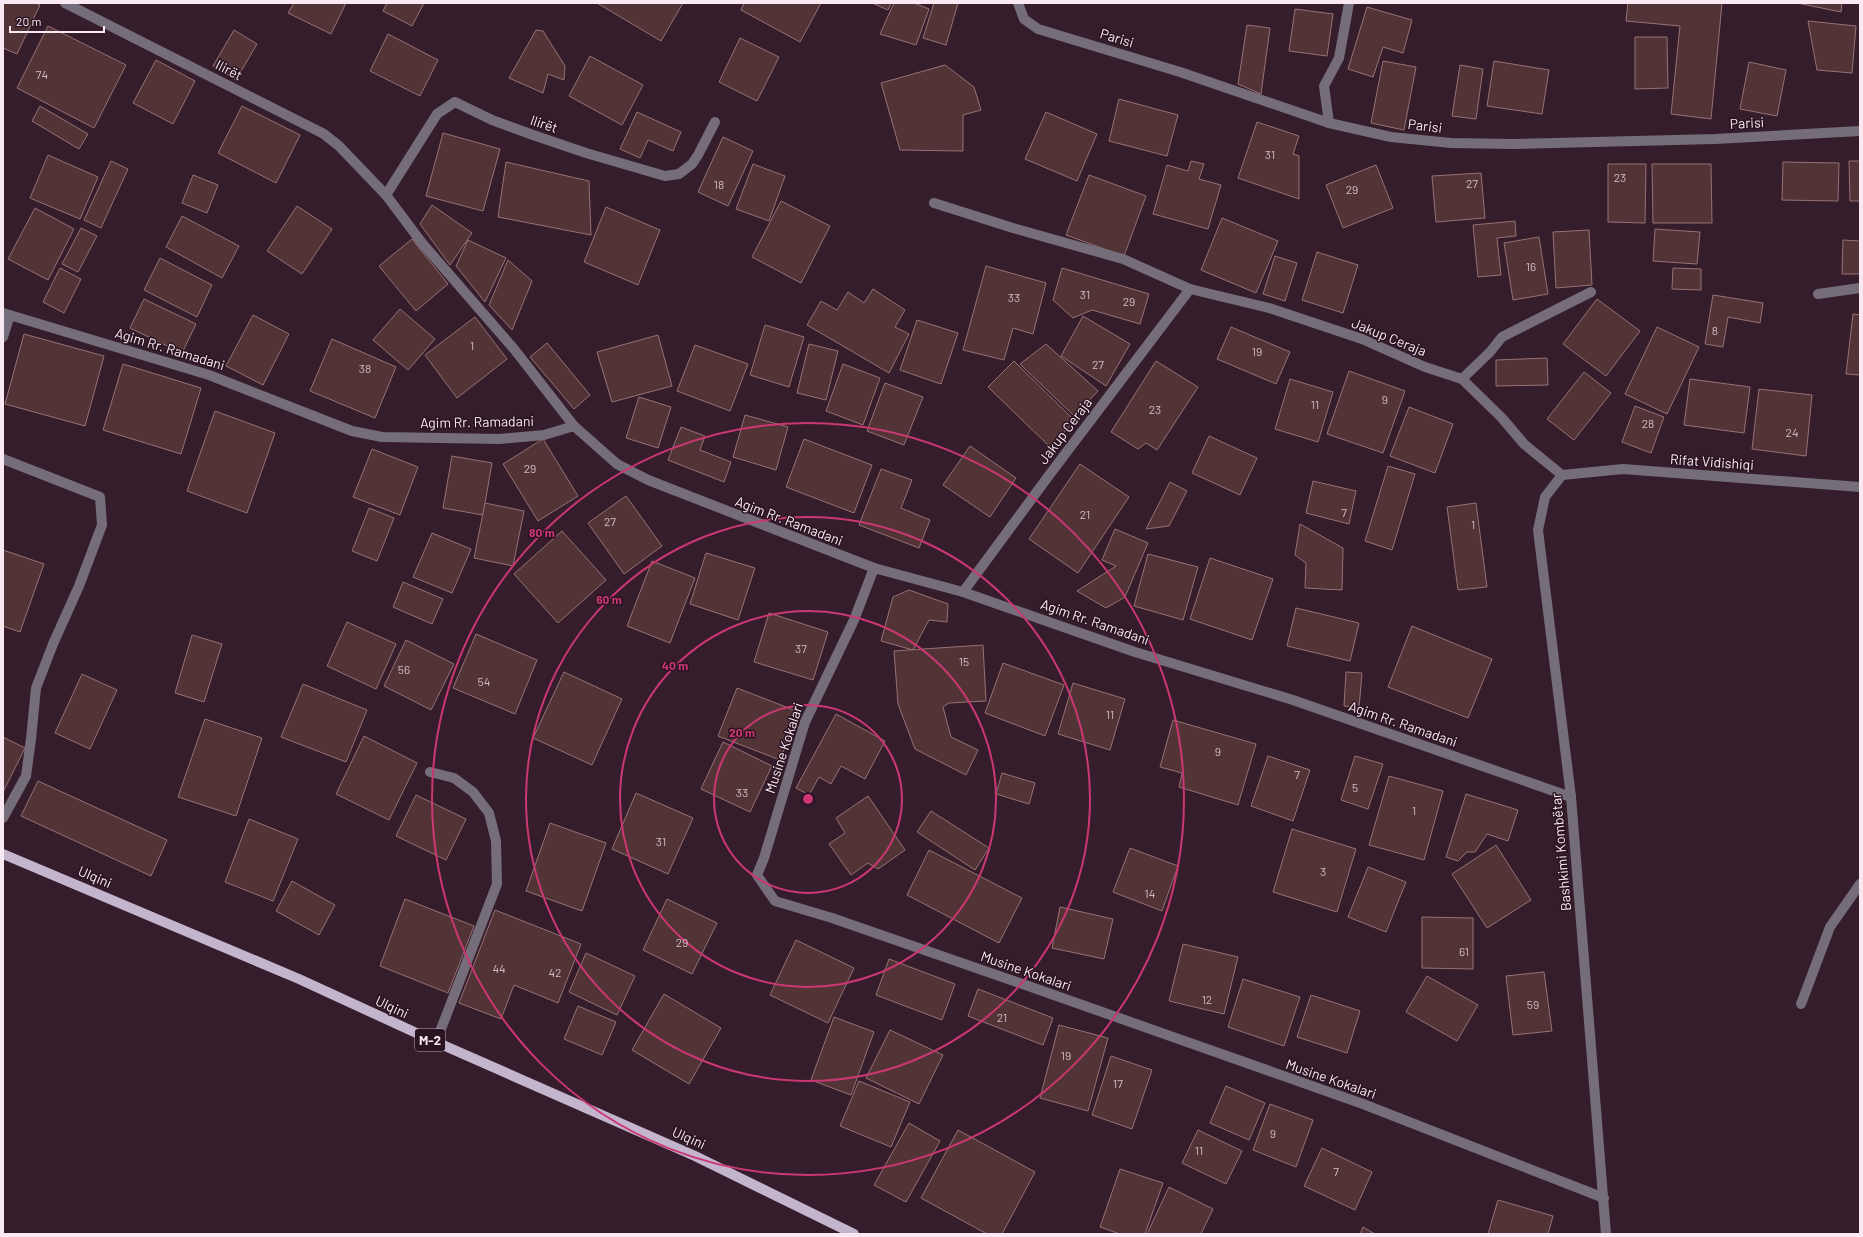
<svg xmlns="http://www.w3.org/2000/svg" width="1863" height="1237" font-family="Barlow,sans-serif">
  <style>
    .building { fill: #523436; stroke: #967275 }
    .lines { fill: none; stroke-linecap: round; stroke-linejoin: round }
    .minor { stroke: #756e7a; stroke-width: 10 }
    .major { stroke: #c4b5ce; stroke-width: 10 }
    .ring { fill: none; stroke: #ca3772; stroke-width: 2 }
    .labels { text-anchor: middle; stroke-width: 3; stroke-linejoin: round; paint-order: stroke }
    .number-label { font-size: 12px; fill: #d0bbc3 }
    .shield { fill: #2b1422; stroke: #bca8b4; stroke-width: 1 }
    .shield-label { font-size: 13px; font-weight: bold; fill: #fae8f2 }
    .street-label { font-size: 14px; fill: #fae8f2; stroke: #2b1422 }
    .centre { fill: #ca3772; stroke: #2b1422; stroke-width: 2 }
    .ring-label { font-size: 12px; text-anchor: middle; font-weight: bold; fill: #ca3772; stroke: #2b1422; stroke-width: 3; stroke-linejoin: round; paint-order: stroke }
  </style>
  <rect width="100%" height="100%" fill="#361d2c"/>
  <g class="building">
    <polygon points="3,3 35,3 40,5 17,54 3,48"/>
    <polygon points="294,3 346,3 331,34 288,13"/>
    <polygon points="387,3 424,3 412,26 383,11"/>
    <polygon points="597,3 683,3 661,41"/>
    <polygon points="744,3 821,3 800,42 741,10"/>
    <polygon points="872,3 891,3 888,10"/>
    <polygon points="894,3 914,3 929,9 916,45 880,34"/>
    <polygon points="934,3 958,3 946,45 923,38"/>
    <polygon points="1628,3 1722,3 1711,119 1671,114 1680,26 1626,21"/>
    <polygon points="1797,3 1842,3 1841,12"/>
    <polygon points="1367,7 1412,20 1403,53 1383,47 1373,77 1348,69"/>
    <polygon points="1295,9 1333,14 1327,56 1289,51"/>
    <polygon points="1808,21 1856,26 1852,73 1817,70"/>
    <polygon points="1247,25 1270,28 1261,94 1238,84"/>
    <polygon points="48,26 126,65 94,128 17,88"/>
    <polygon points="234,30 257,44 236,80 213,66"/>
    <polygon points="536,30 543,31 565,66 564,80 548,74 543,93 509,78"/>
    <polygon points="388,34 438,60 420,96 370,71"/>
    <polygon points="1635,37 1667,37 1668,88 1635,89"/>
    <polygon points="740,38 779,57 757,101 719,82"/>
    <polygon points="590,56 643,85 622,125 569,96"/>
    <polygon points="156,60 195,81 173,124 133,103"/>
    <polygon points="1383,61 1416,67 1404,130 1371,123"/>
    <polygon points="1494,61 1549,70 1542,114 1487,106"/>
    <polygon points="1749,62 1786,70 1777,116 1740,109"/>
    <polygon points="945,65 974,87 981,110 963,115 963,151 900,150 881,83"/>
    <polygon points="1460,65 1483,69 1476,119 1452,116"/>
    <polygon points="1119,99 1178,115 1167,156 1109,141"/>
    <polygon points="40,106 88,134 79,149 32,121"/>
    <polygon points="242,106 300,135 276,183 218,153"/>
    <polygon points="637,112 681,132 673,151 648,140 640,158 620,149"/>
    <polygon points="1046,112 1097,134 1077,181 1025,159"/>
    <polygon points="1257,122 1299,136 1293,154 1299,156 1299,199 1238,178"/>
    <polygon points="443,133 500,149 483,211 426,196"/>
    <polygon points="723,137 753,151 728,206 698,192"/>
    <polygon points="48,155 98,177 80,219 30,198"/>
    <polygon points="111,161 128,169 101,228 84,220"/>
    <polygon points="1191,161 1204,164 1199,179 1221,185 1208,229 1153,214 1167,165 1188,171"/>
    <polygon points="1849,161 1860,161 1860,201 1850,201"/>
    <polygon points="506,162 589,181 591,235 498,217"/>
    <polygon points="1783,162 1839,163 1838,201 1782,200"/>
    <polygon points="753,164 785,176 769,221 736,209"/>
    <polygon points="1608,164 1646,164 1645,223 1608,222"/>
    <polygon points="1652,164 1711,164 1712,223 1653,223"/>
    <polygon points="1376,165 1393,208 1343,228 1326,185"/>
    <polygon points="1481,173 1485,218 1436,222 1432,176"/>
    <polygon points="193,175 218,185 207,213 182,203"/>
    <polygon points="1089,175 1146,196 1124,256 1066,235"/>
    <polygon points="781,201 830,226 801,283 752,257"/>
    <polygon points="432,205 472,233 450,265 420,224"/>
    <polygon points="297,206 332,229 302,274 267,251"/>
    <polygon points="606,207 660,230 638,285 584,262"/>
    <polygon points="35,208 74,229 48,280 8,259"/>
    <polygon points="182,216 239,246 222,278 166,247"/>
    <polygon points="1222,218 1278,241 1256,293 1201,270"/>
    <polygon points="1515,221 1516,236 1497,238 1501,275 1478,277 1473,225"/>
    <polygon points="81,228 97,236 78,272 62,264"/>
    <polygon points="1655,229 1700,232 1697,264 1653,261"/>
    <polygon points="1589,230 1592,285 1556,288 1553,232"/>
    <polygon points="1539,237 1548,294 1513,300 1504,243"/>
    <polygon points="412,239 448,284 416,311 379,266"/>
    <polygon points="468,240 506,258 485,302 456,266"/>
    <polygon points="1843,240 1860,241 1860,274 1842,274"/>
    <polygon points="1317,252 1358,265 1343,313 1302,300"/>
    <polygon points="1275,256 1297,263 1285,301 1263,294"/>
    <polygon points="160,258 212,285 197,317 144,290"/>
    <polygon points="508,260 532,281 512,330 489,305"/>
    <polygon points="986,266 1046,283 1033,334 1013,328 1004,360 963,350"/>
    <polygon points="60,268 81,279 64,313 43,302"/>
    <polygon points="1062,268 1149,294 1140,324 1092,310 1073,318 1053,300"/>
    <polygon points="1673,268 1701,269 1701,290 1672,289"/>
    <polygon points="873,289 905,310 895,327 909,334 889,373 807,325 821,301 837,310 848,292 864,303"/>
    <polygon points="1713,295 1763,303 1760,323 1728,317 1723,347 1705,344"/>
    <polygon points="144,299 196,324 182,353 130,328"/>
    <polygon points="1597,299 1640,331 1606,376 1563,344"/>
    <polygon points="400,309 435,339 408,370 373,340"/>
    <polygon points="1853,314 1860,315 1860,375 1846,374"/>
    <polygon points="253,315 289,334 263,385 226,366"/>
    <polygon points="1083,316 1130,344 1106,386 1061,356"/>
    <polygon points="475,317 507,359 457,398 425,355"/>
    <polygon points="917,320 958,333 941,384 900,370"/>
    <polygon points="765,325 804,337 789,387 750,375"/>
    <polygon points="1231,327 1290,352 1276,384 1217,359"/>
    <polygon points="1657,327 1699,347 1667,414 1625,394"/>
    <polygon points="24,334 104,356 85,426 5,404"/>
    <polygon points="658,335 672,386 612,402 597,352"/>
    <polygon points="332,339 396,367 375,418 310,391"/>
    <polygon points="547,343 590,395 574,409 530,357"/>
    <polygon points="809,344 838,351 826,400 797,393"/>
    <polygon points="1046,344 1098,391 1074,416 1020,364"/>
    <polygon points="695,345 748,364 730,411 677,391"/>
    <polygon points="1547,358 1548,385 1496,386 1496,360"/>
    <polygon points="1014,361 1075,421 1050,447 988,387"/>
    <polygon points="1156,361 1198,387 1157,450 1146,443 1138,449 1111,432"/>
    <polygon points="123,364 201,388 181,454 103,430"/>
    <polygon points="843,364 880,378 863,425 826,411"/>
    <polygon points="1349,371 1405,391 1383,453 1327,434"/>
    <polygon points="1584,372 1611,393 1574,440 1547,419"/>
    <polygon points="1290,379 1333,392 1318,442 1275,429"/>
    <polygon points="1690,379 1750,387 1744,433 1684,425"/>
    <polygon points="885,383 923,397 904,445 867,431"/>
    <polygon points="1759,389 1812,395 1806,456 1752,449"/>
    <polygon points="639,397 671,407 658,448 626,438"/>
    <polygon points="1635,406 1664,417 1651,453 1622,442"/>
    <polygon points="1409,407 1453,424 1435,473 1390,456"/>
    <polygon points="215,411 275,433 247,513 187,491"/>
    <polygon points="745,415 788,427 776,470 733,457"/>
    <polygon points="681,427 705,436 700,450 731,462 724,482 668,460"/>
    <polygon points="1209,436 1257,458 1240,495 1192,473"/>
    <polygon points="543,439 578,496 538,521 503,464"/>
    <polygon points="804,439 872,465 854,513 786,487"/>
    <polygon points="970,446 1016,478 990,517 943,485"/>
    <polygon points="372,449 418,467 400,515 353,497"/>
    <polygon points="452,456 492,463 483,515 443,508"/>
    <polygon points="1080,464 1129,497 1078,573 1029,539"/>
    <polygon points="1388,466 1415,474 1392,550 1365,541"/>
    <polygon points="881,469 912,480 901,508 930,520 919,548 859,525"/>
    <polygon points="1313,481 1356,491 1349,524 1306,513"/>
    <polygon points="1170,482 1187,491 1169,526 1146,529"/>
    <polygon points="626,496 662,546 624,574 588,523"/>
    <polygon points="485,503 524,511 513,566 474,558"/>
    <polygon points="1476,503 1487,587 1458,590 1447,507"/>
    <polygon points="369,508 394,518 377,561 352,551"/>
    <polygon points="1300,524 1343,548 1342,590 1305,588 1306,563 1295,555"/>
    <polygon points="1115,529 1148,543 1125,597 1106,608 1077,591 1116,566 1102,560"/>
    <polygon points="562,531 606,580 558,623 514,574"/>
    <polygon points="432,533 471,549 452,593 413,577"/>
    <polygon points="3,550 44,564 20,632 3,626"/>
    <polygon points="706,553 755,568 738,620 690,604"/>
    <polygon points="1148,554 1198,567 1183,620 1134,606"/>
    <polygon points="1210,558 1273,579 1252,640 1190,619"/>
    <polygon points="652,561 695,578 670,643 627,626"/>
    <polygon points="403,582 443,599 432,624 393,607"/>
    <polygon points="909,590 948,604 947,622 929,620 913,650 881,641 893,597"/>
    <polygon points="1296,608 1359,623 1350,661 1287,646"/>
    <polygon points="769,613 828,632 813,680 754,662"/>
    <polygon points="347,622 396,644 376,689 327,666"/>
    <polygon points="1412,626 1492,659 1468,718 1388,687"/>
    <polygon points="476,634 537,660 515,714 453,688"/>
    <polygon points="192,635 222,644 204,702 175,693"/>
    <polygon points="406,640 454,664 431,710 384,686"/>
    <polygon points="983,645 986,701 949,703 943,707 951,737 978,750 966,775 915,749 898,704 894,651"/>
    <polygon points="1003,663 1064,685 1045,736 985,713"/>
    <polygon points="564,672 622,699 592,765 533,738"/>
    <polygon points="1346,672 1362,673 1359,708 1344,706"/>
    <polygon points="82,674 117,690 90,749 55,733"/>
    <polygon points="1073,683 1125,699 1110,750 1058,734"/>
    <polygon points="303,684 367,710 346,762 281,737"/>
    <polygon points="737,688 799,712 780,760 718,736"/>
    <polygon points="836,714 885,741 865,779 841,766 831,784 819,777 809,795 796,788"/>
    <polygon points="205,719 262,738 236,816 178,797"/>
    <polygon points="1173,720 1256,744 1238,805 1179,787 1182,773 1160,767"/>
    <polygon points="364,736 417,763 389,820 336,794"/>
    <polygon points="3,737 25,748 3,792"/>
    <polygon points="723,742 772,766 750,812 701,789"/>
    <polygon points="1268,756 1310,770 1293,821 1251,806"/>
    <polygon points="1355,756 1383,764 1368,809 1341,800"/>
    <polygon points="1002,773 1035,783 1029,804 996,794"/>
    <polygon points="1389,776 1443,791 1424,860 1369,845"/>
    <polygon points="38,781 167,840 151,876 21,816"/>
    <polygon points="636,793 693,818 668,874 612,849"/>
    <polygon points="1466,794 1518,810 1508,841 1487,834 1475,852 1467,852 1458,861 1446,857"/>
    <polygon points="416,795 466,819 446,860 396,836"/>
    <polygon points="868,796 905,850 878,869 868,863 851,875 829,844 845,833 836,818"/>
    <polygon points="931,811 989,848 975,870 917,832"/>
    <polygon points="249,819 298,839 273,901 225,882"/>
    <polygon points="550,823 606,843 582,911 526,891"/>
    <polygon points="1292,829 1356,849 1337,912 1273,892"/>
    <polygon points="1496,845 1531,900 1487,928 1452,874"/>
    <polygon points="1130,848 1178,866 1162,911 1113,892"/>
    <polygon points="929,850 1022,898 999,943 907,895"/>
    <polygon points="1368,867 1406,882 1386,932 1348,917"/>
    <polygon points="292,881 335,905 319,935 276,911"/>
    <polygon points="405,899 474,926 448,993 380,966"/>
    <polygon points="667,899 717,923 692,974 643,950"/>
    <polygon points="1060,907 1113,919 1104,959 1052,948"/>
    <polygon points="495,910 581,944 558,1003 514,985 501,1019 459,1003"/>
    <polygon points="1422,917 1473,918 1473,969 1422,968"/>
    <polygon points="796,940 854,968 828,1023 770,995"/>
    <polygon points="1183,944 1238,957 1224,1014 1169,1001"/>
    <polygon points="586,953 635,976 617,1015 569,992"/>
    <polygon points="889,959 955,984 942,1020 876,995"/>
    <polygon points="1544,972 1552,1031 1513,1035 1506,976"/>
    <polygon points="1427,976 1478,1005 1457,1041 1406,1012"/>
    <polygon points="1243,979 1300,997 1284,1046 1228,1027"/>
    <polygon points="978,989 1053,1018 1043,1045 968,1016"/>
    <polygon points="664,994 721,1028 689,1084 632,1050"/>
    <polygon points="1311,995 1360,1011 1347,1053 1297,1037"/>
    <polygon points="578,1006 616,1022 602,1055 564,1039"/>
    <polygon points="834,1017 874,1032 851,1095 811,1080"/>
    <polygon points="1059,1025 1108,1038 1088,1111 1040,1098"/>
    <polygon points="890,1030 943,1055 919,1104 866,1078"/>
    <polygon points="1111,1056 1152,1070 1132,1129 1092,1115"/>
    <polygon points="859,1081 910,1102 891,1147 840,1126"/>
    <polygon points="1226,1086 1265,1103 1249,1140 1210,1123"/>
    <polygon points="1270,1104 1313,1120 1296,1167 1253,1150"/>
    <polygon points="909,1123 940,1141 906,1202 874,1185"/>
    <polygon points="958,1130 1035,1172 1002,1234 987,1234 921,1198"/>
    <polygon points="1198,1130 1242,1151 1226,1184 1182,1163"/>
    <polygon points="1322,1148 1372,1172 1355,1210 1304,1186"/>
    <polygon points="1120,1169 1163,1183 1145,1234 1120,1234 1100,1227"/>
    <polygon points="1169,1187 1213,1209 1201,1234 1147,1234"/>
    <polygon points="1498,1200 1553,1216 1548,1234 1488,1234"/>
    <polygon points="1363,1227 1375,1234 1360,1234"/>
  </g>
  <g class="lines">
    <g class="minor">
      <polyline points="65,3 324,134 339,146 386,195 422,243 514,349 574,426 617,464 648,480 874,568 963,592 1135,652 1293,700 1571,797"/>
      <polyline points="1018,3 1024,19 1038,29 1180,72 1329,123 1391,137 1451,143 1514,144 1715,139 1860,131"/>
      <polyline points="1329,123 1324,86 1339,58 1349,3"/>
      <polyline points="386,195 437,114 455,102 492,120 533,135 586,153 665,176 679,174 692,164 698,155 715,122"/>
      <polyline points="934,203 1013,228 1123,259 1190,289 1269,308 1362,339 1425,367 1462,379 1502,418 1524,444 1562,475"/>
      <polyline points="1818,294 1860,288"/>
      <polyline points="3,313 209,375 352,431 382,437 500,439 544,435 574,426"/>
      <polyline points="3,337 10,315"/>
      <polyline points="1462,379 1490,352 1502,337 1591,292"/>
      <polyline points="3,459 100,497 102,525 79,586 53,644 36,688 31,739 26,776 3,818"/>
      <polyline points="1562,475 1545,497 1538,530 1571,797 1606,1234"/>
      <polyline points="1562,475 1623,469 1860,487"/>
      <polyline points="874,568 854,620 805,722 764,858 757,875 775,901 832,918 1034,988 1363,1104 1604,1198"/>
      <polyline points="963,592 1050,474 1190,289"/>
      <polyline points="430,772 454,778 473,792 489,813 496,841 497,884 436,1042"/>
      <polyline points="1801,1004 1830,927 1860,884"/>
    </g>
    <polyline class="major" points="3,854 299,979 436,1042 695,1156 854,1234"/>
  </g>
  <g class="ring">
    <circle cx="808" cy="799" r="94"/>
    <circle cx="808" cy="799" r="188"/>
    <circle cx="808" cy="799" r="282"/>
    <circle cx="808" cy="799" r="376"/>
  </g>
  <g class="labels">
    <g class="number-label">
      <text x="42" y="79">74</text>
      <text x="1270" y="159">31</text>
      <text x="1620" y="182">23</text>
      <text x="1472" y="188">27</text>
      <text x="719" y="189">18</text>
      <text x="1352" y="194">29</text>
      <text x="1531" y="271">16</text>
      <text x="1085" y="299">31</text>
      <text x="1014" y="302">33</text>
      <text x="1129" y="306">29</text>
      <text x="1715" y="335">8</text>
      <text x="472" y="350">1</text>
      <text x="1257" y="356">19</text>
      <text x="1098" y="369">27</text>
      <text x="365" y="373">38</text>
      <text x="1385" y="404">9</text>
      <text x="1315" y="409">11</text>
      <text x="1155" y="414">23</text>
      <text x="1648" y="428">28</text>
      <text x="1792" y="437">24</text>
      <text x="530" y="473">29</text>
      <text x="1344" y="517">7</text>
      <text x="1085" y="519">21</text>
      <text x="610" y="526">27</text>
      <text x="1473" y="529">1</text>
      <text x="801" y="653">37</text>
      <text x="964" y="666">15</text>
      <text x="404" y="674">56</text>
      <text x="484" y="686">54</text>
      <text x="1110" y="719">11</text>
      <text x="1218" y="756">9</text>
      <text x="1297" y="779">7</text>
      <text x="1355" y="792">5</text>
      <text x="742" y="797">33</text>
      <text x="1414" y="815">1</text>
      <text x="661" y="846">31</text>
      <text x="1323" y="876">3</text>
      <text x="1150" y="898">14</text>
      <text x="682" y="947">29</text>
      <text x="1464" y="956">61</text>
      <text x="499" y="973">44</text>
      <text x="555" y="977">42</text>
      <text x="1207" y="1004">12</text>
      <text x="1533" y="1009">59</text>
      <text x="1002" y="1022">21</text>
      <text x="1066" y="1060">19</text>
      <text x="1118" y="1088">17</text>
      <text x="1273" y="1138">9</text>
      <text x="1199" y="1155">11</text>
      <text x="1336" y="1176">7</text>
    </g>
    <rect class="shield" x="415" y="1029" width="30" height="22" rx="3"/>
    <g class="shield-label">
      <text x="430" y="1045">M-2</text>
    </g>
    <g class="street-label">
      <text transform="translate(1117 38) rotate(17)" y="5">Parisi</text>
      <text transform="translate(229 70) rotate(27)" y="5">Ilirët</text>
      <text transform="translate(1747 123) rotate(-3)" y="5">Parisi</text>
      <text transform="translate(544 124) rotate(19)" y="5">Ilirët</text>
      <text transform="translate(1425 126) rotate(7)" y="5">Parisi</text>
      <text transform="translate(1389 337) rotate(22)" y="5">Jakup Ceraja</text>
      <text transform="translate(170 349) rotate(17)" y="5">Agim Rr. Ramadani</text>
      <text transform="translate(477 422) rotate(-1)" y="5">Agim Rr. Ramadani</text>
      <text transform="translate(1065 431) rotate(-53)" y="5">Jakup Ceraja</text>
      <text transform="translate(1712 462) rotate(4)" y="5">Rifat Vidishiqi</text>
      <text transform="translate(789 521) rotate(21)" y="5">Agim Rr. Ramadani</text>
      <text transform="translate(1095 622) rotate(19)" y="5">Agim Rr. Ramadani</text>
      <text transform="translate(1403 724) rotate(19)" y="5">Agim Rr. Ramadani</text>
      <text transform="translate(784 748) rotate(-72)" y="5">Musine Kokalari</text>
      <text transform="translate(1561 852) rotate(-95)" y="5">Bashkimi Kombëtar</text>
      <text transform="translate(95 877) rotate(23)" y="5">Ulqini</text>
      <text transform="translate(1026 971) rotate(19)" y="5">Musine Kokalari</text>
      <text transform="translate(392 1007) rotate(25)" y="5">Ulqini</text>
      <text transform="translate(1331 1079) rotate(19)" y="5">Musine Kokalari</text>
      <text transform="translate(689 1138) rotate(24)" y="5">Ulqini</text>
    </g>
  </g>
  <circle cx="808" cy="799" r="6" class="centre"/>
  <g class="ring-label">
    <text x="542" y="537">80 m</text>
    <text x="609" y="604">60 m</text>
    <text x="675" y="670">40 m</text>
    <text x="742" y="737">20 m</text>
  </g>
  <rect width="1863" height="1237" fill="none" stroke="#fae8f2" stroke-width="8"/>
  <path d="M10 26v6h94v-6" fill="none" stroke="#fae8f2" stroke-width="2"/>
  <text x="16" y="26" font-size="12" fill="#fae8f2" stroke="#2b1422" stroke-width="3" paint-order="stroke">20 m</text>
</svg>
